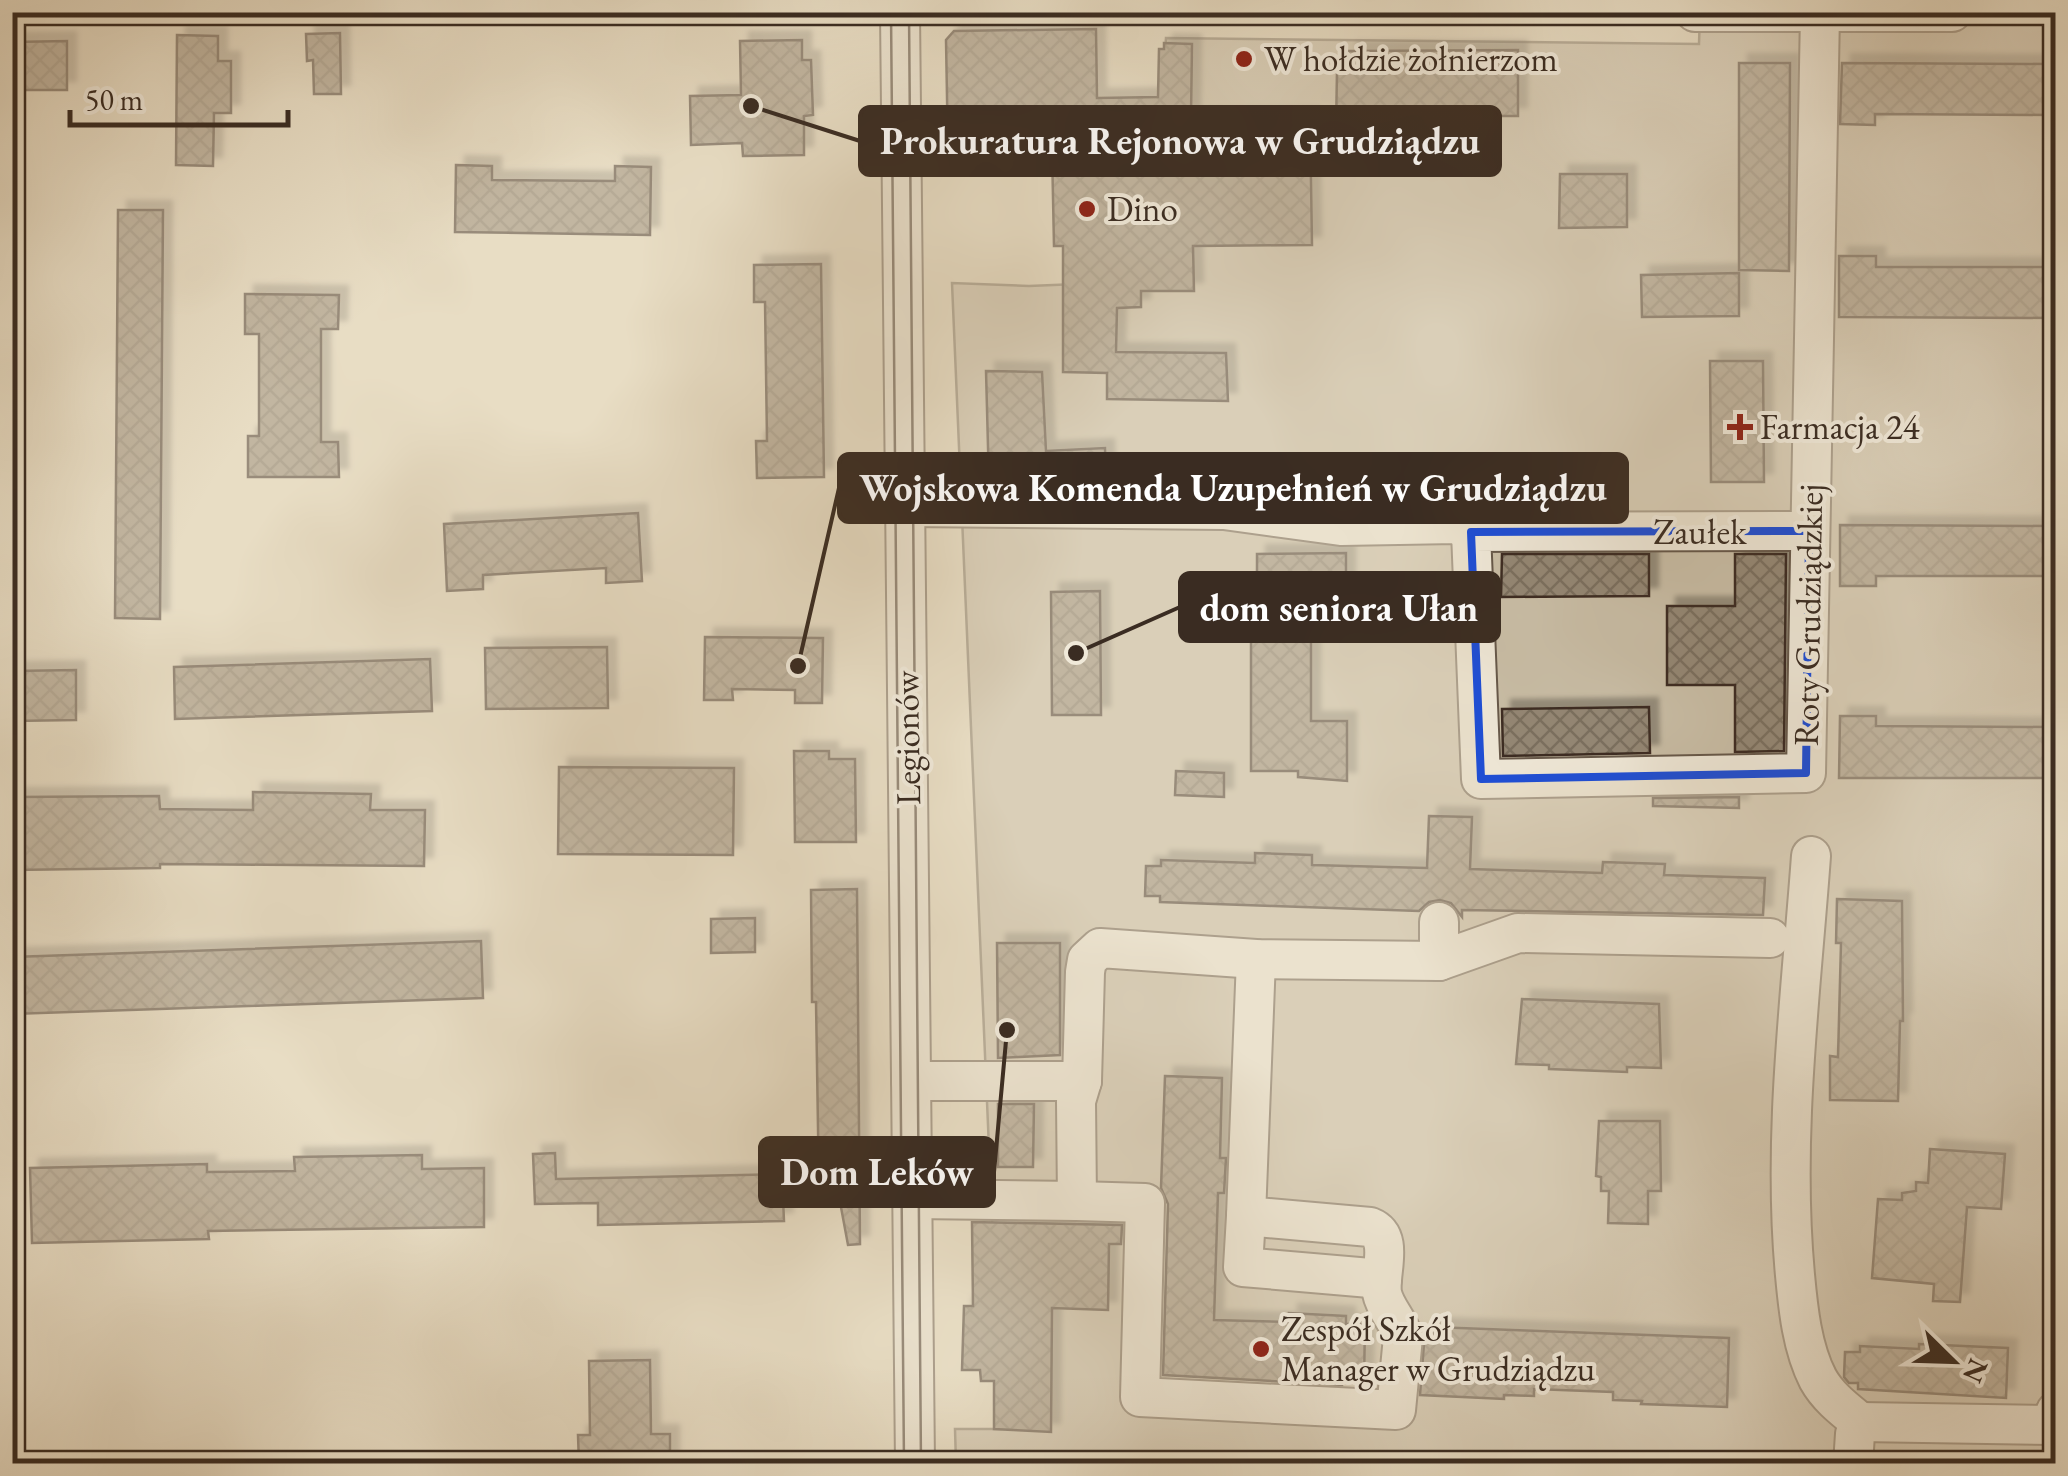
<svg xmlns="http://www.w3.org/2000/svg" width="2068" height="1476" font-family="'EB Garamond',serif">
  <style>
    .green { fill: #cabfa8; stroke: #827665; stroke-width: 2.5 }
    .building { fill: url(#building-cross-hatch); stroke: #3a2c22; stroke-width: 2.5; filter: url(#shadow) }
    .lines { fill: none; stroke-linecap: round; stroke-linejoin: round }
    .minor-casing { stroke: #66584a; stroke-width: 42 }
    .minor { stroke: #f0e9d9; stroke-width: 38 }
    .tram { stroke: #3a2c22; stroke-width: 2.5 }
    .marked { fill: none; stroke: #1d4ed8; stroke-width: 8; stroke-linejoin: round }
    .poi-dot { fill: #8f2418; stroke: #f0e9d9; stroke-width: 4 }
    .labels { text-anchor: middle; stroke-width: 8; stroke-linejoin: round; paint-order: stroke }
    .poi-label { font-size: 35px; fill: #3a2c22; stroke: #f0e9d9; text-anchor: start }
    .street-label { font-size: 35px; fill: #3a2c22; stroke: #f0e9d9 }
    .leader { fill: none; stroke: #3a2c22; stroke-width: 4 }
    .callout-dot { fill: #3a2c22; stroke: #f0e9d9; stroke-width: 4 }
    .callout { fill: #3a2c22; stroke: #3a2c22; stroke-width: 4 }
    .callout-label { font-size: 38px; text-anchor: middle; font-weight: bold; fill: #fff }
  </style>
  <defs>
    <pattern id="building-cross-hatch" width="8" height="8" patternUnits="userSpaceOnUse" patternTransform="scale(2.5)"><rect width="8" height="8" fill="#948876"/><path d="M0 0l8 8M0 8l8-8" fill="none" stroke="#7a6f60"/></pattern>
    <filter id="shadow"><feDropShadow dx="9" dy="-9" stdDeviation="2.5" flood-color="#0004"/></filter>
  </defs>
  <rect width="100%" height="100%" fill="#e8ddc4"/>
  <filter id="stains"><feTurbulence type="fractalNoise" baseFrequency=".002" numOctaves="4"/><feColorMatrix values="0 0 0 0 .2 0 0 0 0 .09 0 0 0 0 .02 0 0 0 .5 -.17"/></filter>
  <radialGradient id="worn" r=".72"><stop offset=".6" stop-color="#630" stop-opacity="0"/><stop offset="1" stop-color="#630" stop-opacity=".3"/></radialGradient>
  <polygon class="green" points="1700,13 2055,13 2055,1463 956,1463 955,1429 1001,1429 952,283 1029,286 1150,281 1166,38 1699,44"/>
  <g class="building">
    <polygon points="1096,29 1097,98 1158,97 1159,49 1164,49 1164,43 1192,44 1191,118 1310,117 1312,245 1193,246 1194,291 1141,291 1141,307 1117,308 1116,352 1226,353 1228,401 1107,399 1107,373 1063,372 1063,246 1054,246 1052,149 948,154 946,40 954,31"/>
    <polygon points="340,33 341,94 314,94 313,60 307,61 306,34"/>
    <polygon points="177,35 218,36 218,61 231,61 231,113 214,113 213,166 176,165"/>
    <polygon points="802,40 802,60 811,60 813,115 804,116 804,155 743,156 742,143 691,145 690,96 741,95 740,41"/>
    <polygon points="67,41 67,90 12,90 12,42"/>
    <polygon points="1518,50 1518,116 1455,116 1455,134 1370,135 1370,127 1336,128 1337,71 1348,69 1348,51"/>
    <polygon points="1739,63 1790,63 1789,271 1739,270"/>
    <polygon points="1842,63 2056,64 2056,115 1875,114 1875,125 1840,124"/>
    <polygon points="456,165 492,166 492,180 615,181 615,166 651,167 650,235 455,232"/>
    <polygon points="1560,174 1627,174 1627,227 1559,228"/>
    <polygon points="118,210 163,210 160,619 115,618"/>
    <polygon points="1839,256 1876,256 1876,267 2056,267 2056,318 1839,317"/>
    <polygon points="821,264 824,477 757,478 756,441 767,441 765,302 754,302 754,265"/>
    <polygon points="1739,273 1739,316 1642,317 1641,275"/>
    <polygon points="245,294 339,295 338,329 321,329 321,442 338,442 339,477 248,477 248,436 259,436 259,334 245,334"/>
    <polygon points="1710,361 1763,361 1764,482 1711,482"/>
    <polygon points="986,371 1042,372 1046,451 1105,448 1106,479 1094,479 1095,486 989,485"/>
    <polygon points="638,513 642,581 606,583 606,568 483,575 483,589 447,591 444,524"/>
    <polygon points="1840,525 2056,526 2056,576 1876,576 1876,586 1840,586"/>
    <polygon points="1346,553 1346,605 1311,605 1311,721 1347,721 1347,781 1298,777 1298,771 1251,771 1251,575 1257,575 1257,554"/>
    <polygon points="1502,554 1649,554 1649,596 1501,597"/>
    <polygon points="1735,554 1786,554 1784,751 1735,752 1735,685 1667,685 1667,606 1735,606"/>
    <polygon points="1100,591 1101,715 1052,715 1051,592"/>
    <polygon points="705,637 823,638 822,703 795,703 795,690 732,689 733,700 704,700"/>
    <polygon points="607,647 608,708 486,709 485,648"/>
    <polygon points="430,659 432,711 175,719 174,667"/>
    <polygon points="76,670 76,720 12,721 12,671"/>
    <polygon points="1649,707 1650,753 1503,756 1502,709"/>
    <polygon points="1840,716 1876,716 1876,726 2056,727 2056,778 1839,778"/>
    <polygon points="794,751 829,751 829,759 855,759 856,842 795,842"/>
    <polygon points="559,767 734,768 733,855 558,854"/>
    <polygon points="1176,771 1224,773 1224,797 1175,795"/>
    <polygon points="253,792 371,794 370,810 425,810 424,866 160,864 160,868 12,870 12,797 159,796 160,809 253,810"/>
    <polygon points="1739,797 1739,808 1653,806 1653,798"/>
    <polygon points="1429,816 1472,817 1470,869 1602,873 1603,862 1665,864 1664,875 1765,878 1763,915 1462,910 1462,917 1451,903 1440,900 1429,902 1419,911 1160,902 1160,896 1145,896 1146,866 1161,866 1161,860 1255,863 1255,853 1312,855 1312,865 1427,868"/>
    <polygon points="857,889 860,1244 848,1245 838,1191 819,1191 816,1002 812,1002 811,890"/>
    <polygon points="1837,899 1902,901 1903,1021 1900,1021 1898,1101 1830,1100 1830,1056 1838,1057 1841,943 1836,943"/>
    <polygon points="755,918 755,952 711,953 711,919"/>
    <polygon points="481,941 483,998 12,1014 12,957"/>
    <polygon points="997,943 1060,943 1060,1055 998,1058"/>
    <polygon points="1522,999 1659,1004 1661,1068 1627,1067 1627,1072 1549,1069 1549,1065 1516,1064"/>
    <polygon points="1165,1076 1222,1078 1220,1158 1226,1158 1224,1193 1218,1193 1214,1320 1289,1322 1289,1313 1346,1316 1346,1324 1365,1324 1364,1382 1342,1381 1342,1385 1163,1375 1168,1204 1161,1188"/>
    <polygon points="998,1104 1034,1104 1033,1167 998,1167"/>
    <polygon points="1599,1121 1660,1121 1661,1191 1648,1191 1648,1224 1608,1223 1609,1191 1601,1191 1601,1177 1596,1176"/>
    <polygon points="1930,1149 2005,1154 2001,1209 1967,1207 1960,1302 1933,1301 1934,1284 1872,1278 1878,1199 1902,1200 1902,1193 1916,1191 1916,1182 1928,1183"/>
    <polygon points="555,1153 556,1179 782,1174 784,1221 598,1225 598,1203 535,1204 533,1154"/>
    <polygon points="422,1155 422,1169 484,1168 484,1227 208,1231 209,1239 32,1243 30,1168 207,1164 207,1172 295,1171 294,1157"/>
    <polygon points="972,1222 1122,1225 1121,1244 1109,1244 1108,1310 1052,1308 1051,1432 994,1429 994,1381 981,1381 980,1370 962,1370 964,1306 973,1306"/>
    <polygon points="1433,1327 1729,1338 1727,1407 1641,1404 1642,1401 1613,1400 1613,1392 1534,1389 1534,1396 1504,1395 1504,1399 1420,1395 1425,1331 1433,1332"/>
    <polygon points="1919,1344 2008,1348 2006,1398 1858,1389 1858,1383 1849,1383 1844,1377 1845,1352 1860,1352 1860,1346 1919,1349"/>
    <polygon points="650,1360 651,1434 670,1434 670,1464 579,1464 578,1435 590,1435 589,1361"/>
  </g>
  <g class="lines">
    <g class="minor-casing">
      <g id="minor">
        <polyline points="900,12 915,1464"/>
        <polyline points="1695,12 1952,12"/>
        <polyline points="905,507 1224,510 1341,526 1456,524 1471,532"/>
        <polyline points="1809,531 1471,532 1481,779 1806,773 1820,13"/>
        <path d="M1811 856C1801 994 1782 1136 1795 1275 1798 1308 1802 1348 1818 1379 1828 1397 1844 1409 1860 1422"/>
        <polyline points="1439,961 1518,933 1770,938"/>
        <polyline points="911,1081 1082,1081"/>
        <polyline points="913,1199 1077,1201 1076,1101 1082,1081 1085,972 1087,960 1100,948 1256,959 1439,961 1439,922"/>
        <path d="M1077 1201 1145 1203 1140 1397 1396 1410 1403 1337C1399 1321 1385 1309 1382 1293 1379 1272 1395 1237 1370 1227L1246 1216 1256 959"/>
        <polyline points="1246,1216 1243,1267 1382,1279"/>
        <polyline points="1853,1464 1855,1434 1860,1422 2054,1425 2056,1411"/>
      </g>
    </g>
    <use href="#minor" class="minor"/>
    <g class="tram">
      <polyline points="891,12 904,1464"/>
      <polyline points="909,12 921,1464"/>
    </g>
  </g>
  <path d="M0 0H2068V1476H0ZM1809 531 1806 773 1481 779 1471 532Z" fill="#e8ddc4" fill-opacity=".55" fill-rule="evenodd"/>
  <path class="marked" d="M1809 531 1806 773 1481 779 1471 532Z"/>
  <g class="poi-dot">
    <circle cx="1244" cy="59" r="10"/>
    <circle cx="1087" cy="209" r="10"/>
    <path d="M1735 412h10v10h10v10h-10v10h-10v-10h-10v-10h10z"/>
    <circle cx="1261" cy="1349" r="10"/>
  </g>
  <g class="labels">
    <g class="poi-label">
      <text x="1264" y="71">W hołdzie żołnierzom</text>
      <text x="1107" y="221">Dino</text>
      <text x="1760" y="439">Farmacja 24</text>
      <text x="1281" y="1341">Zespół Szkół<tspan x="1281" dy="40">Manager w Grudziądzu</tspan></text>
    </g>
    <g class="street-label">
      <text x="1700" y="544">Zaułek</text>
      <text transform="translate(1808 615) rotate(-89)" y="12">Roty Grudziądzkiej</text>
      <text transform="translate(907 738) rotate(-91)" y="12">Legionów</text>
    </g>
  </g>
  <path class="leader" d="M751 106L860 141M798 666L839 488M1076 653L1180 607M1007 1030L994 1172"/>
  <g class="callout-dot">
    <circle cx="751" cy="106" r="10"/>
    <circle cx="798" cy="666" r="10"/>
    <circle cx="1076" cy="653" r="10"/>
    <circle cx="1007" cy="1030" r="10"/>
  </g>
  <g class="callout">
    <rect x="860" y="107" width="640" height="68" rx="10"/>
    <rect x="839" y="454" width="788" height="68" rx="10"/>
    <rect x="1180" y="573" width="319" height="68" rx="10"/>
    <rect x="760" y="1138" width="234" height="68" rx="10"/>
  </g>
  <g class="callout-label">
    <text x="1180" y="154">Prokuratura Rejonowa w Grudziądzu</text>
    <text x="1233" y="501">Wojskowa Komenda Uzupełnień w Grudziądzu</text>
    <text x="1339" y="621">dom seniora Ułan</text>
    <text x="877" y="1185">Dom Leków</text>
  </g>
  <rect width="2068" height="1476" fill="none" stroke="#e8ddc4" stroke-width="50"/>
  <rect x="15" y="15" width="2038" height="1446" fill="none" stroke="#3a2c22" stroke-width="5"/>
  <rect x="25" y="25" width="2018" height="1426" fill="none" stroke="#3a2c22" stroke-width="2.5"/>
  <g transform="translate(1953 1361) rotate(113)" stroke="#f0e9d9" stroke-width="8" paint-order="stroke">
  <path d="M0-8L18 38L0 25L-18 38Z" fill="#3a2c22"/>
  <text y="-15" font-size="28" font-weight="bold" text-anchor="middle" fill="#3a2c22">N</text>
  </g>
  <path d="M70 110v15h218v-15" fill="none" stroke="#3a2c22" stroke-width="5"/>
  <text x="85" y="110" font-size="30" fill="#3a2c22" stroke="#f0e9d9" stroke-width="8" paint-order="stroke">50 m</text>
  <rect width="100%" height="100%" filter="url(#stains)"/>
  <rect width="100%" height="100%" fill="url(#worn)"/>
</svg>
